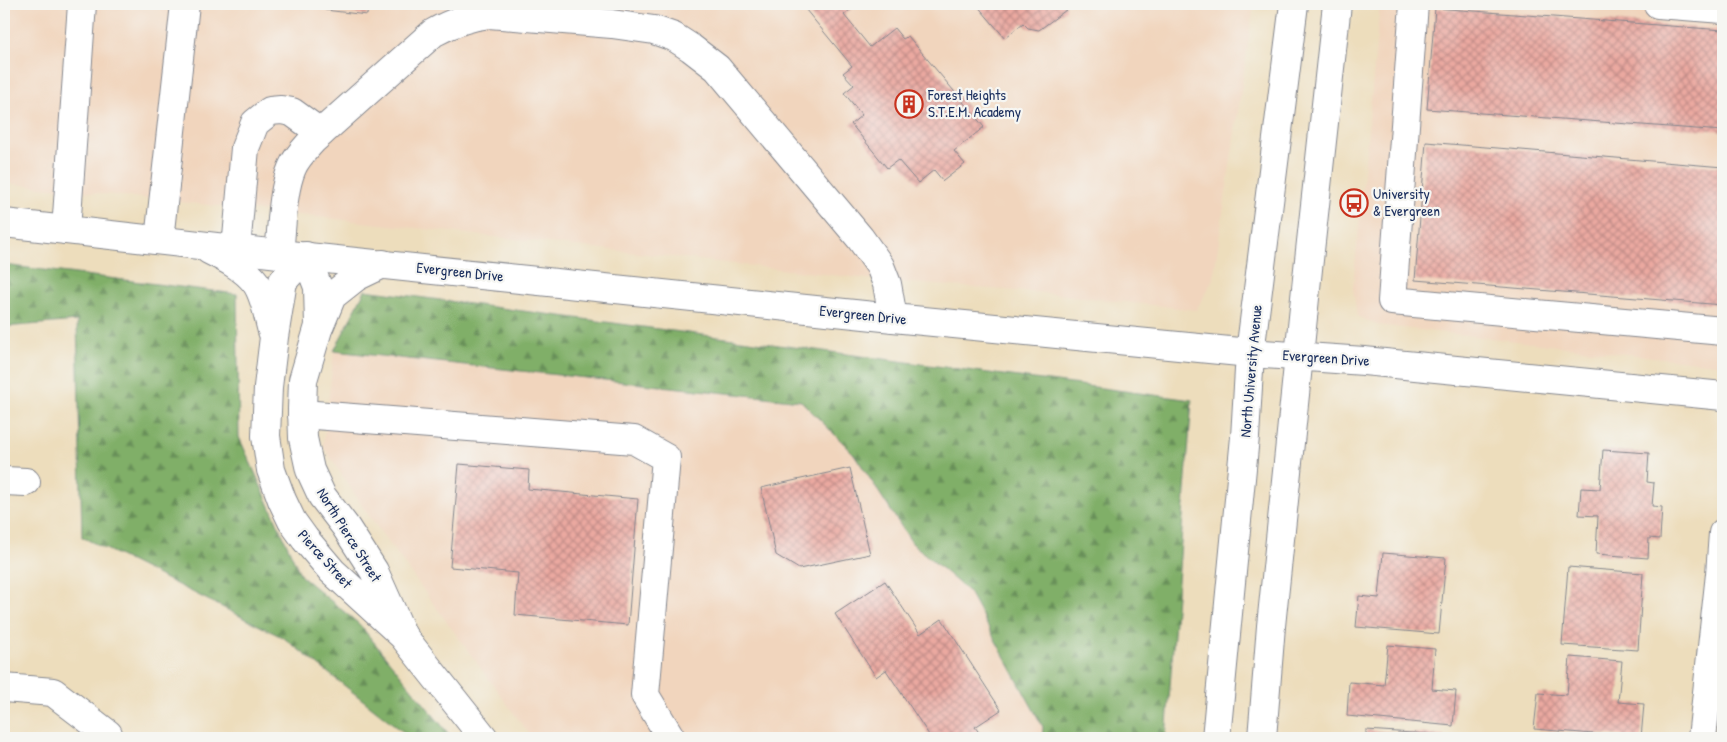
<svg xmlns="http://www.w3.org/2000/svg" width="1727" height="742" font-family="'Patrick Hand',sans-serif">
  <style>
    .built { fill: #f1d5bd }
    .forest { fill: url(#forest-firs); stroke: #4e6f63 }
    .building { fill: url(#building-cross-hatch) }
    .lines { fill: none; stroke-linecap: round; stroke-linejoin: round }
    .minor-casing { stroke: #84868d; stroke-width: 30 }
    .major-casing { stroke: #84868d; stroke-width: 30 }
    .minor { stroke: #fff; stroke-width: 28 }
    .major { stroke: #fff; stroke-width: 28 }
    .labels { text-anchor: middle; stroke-width: 4.5; stroke-linejoin: round; paint-order: stroke }
    .poi-label { font-size: 15px; fill: #1b2f5e; stroke: #f6f6f2; text-anchor: start }
    .street-label { font-size: 15px; fill: #1b2f5e; stroke: #f6f6f2 }
  </style>
  <defs>
    <pattern id="forest-firs" width="22" height="20" patternUnits="userSpaceOnUse" patternTransform="scale(1.25)"><rect width="22" height="20" fill="#80af68"/><path d="M5 1l3.5 6h-7zM16 11l3.5 6h-7z" fill="#688f59"/></pattern>
    <pattern id="building-cross-hatch" width="8" height="8" patternUnits="userSpaceOnUse" patternTransform="scale(1.25)"><rect width="8" height="8" fill="#eba9a0"/><path d="M0 0l8 8M0 8l8-8" fill="none" stroke="#be8a86"/></pattern>
  </defs>
  <rect width="100%" height="100%" fill="#f6f6f2"/>
  <filter id="ink" filterUnits="userSpaceOnUse"><feTurbulence type="fractalNoise" baseFrequency=".02" numOctaves="2"/><feDisplacementMap in="SourceGraphic" scale="10" xChannelSelector="R" yChannelSelector="G"/><feConvolveMatrix kernelMatrix="1 2 1 2 8 2 1 2 1" color-interpolation-filters="sRGB"/></filter>
  <filter id="wash" filterUnits="userSpaceOnUse"><feTurbulence type="fractalNoise" baseFrequency=".0096" numOctaves="4" result="noise"/><feDisplacementMap in="SourceGraphic" scale="20" xChannelSelector="R" yChannelSelector="G"/><feGaussianBlur stdDeviation="1.12" result="paint"/><feColorMatrix in="noise" values="0 0 0 0 0 0 0 0 0 0 0 0 0 0 0 0 0 1.4 0 .05"/><feComposite in="paint" operator="in"/></filter>
  <g filter="url(#wash)">
    <rect width="100%" height="100%" fill="#edddbc"/>
    <g class="built">
      <polygon points="4,4 1254,4 1213,280 1196,310 1046,293 886,281 309,216 4,183"/>
      <polygon points="1380,4 1723,4 1723,365 1377,325 1357,316 1353,288"/>
      <polygon points="334,351 801,401 854,454 912,543 968,592 1043,728 1042,738 532,738 367,513 323,446"/>
    </g>
    <g class="forest">
      <polygon points="4,265 237,294 239,437 301,576 359,624 452,738 411,738 284,638 82,537 77,321 4,327"/>
      <polygon points="365,290 1192,400 1166,738 1042,738 1043,727 969,592 912,543 854,454 801,401 334,351"/>
    </g>
    <g id="blocks">
      <g class="building">
        <polygon points="325,4 368,4 367,15 325,10"/>
        <polygon points="801,4 857,4 844,15 870,47 894,28 903,39 908,36 984,127 954,151 965,164 943,181 934,170 918,183 898,160 887,168 851,124 862,115 844,93 854,85 843,73 852,66"/>
        <polygon points="976,4 1066,4 1066,10 1039,30 1028,28 1023,23 1005,38"/>
        <polygon points="1435,8 1723,30 1723,131 1427,109"/>
        <polygon points="1426,142 1723,167 1723,305 1415,280"/>
        <polygon points="1603,450 1649,453 1647,482 1654,483 1652,506 1662,507 1660,539 1649,538 1648,558 1596,554 1598,516 1579,515 1581,488 1600,489"/>
        <polygon points="459,464 529,470 528,489 638,499 628,625 515,615 518,573 450,567"/>
        <polygon points="850,468 870,554 799,569 776,555 761,488"/>
        <polygon points="1383,553 1446,558 1439,634 1356,627 1359,596 1379,598"/>
        <polygon points="1568,567 1643,573 1638,650 1562,645"/>
        <polygon points="885,581 920,634 942,619 1001,710 975,727 983,738 931,738 886,670 876,677 835,614"/>
        <polygon points="1388,645 1435,649 1432,689 1456,691 1453,726 1347,716 1349,682 1384,685"/>
        <polygon points="1570,657 1622,661 1618,702 1644,704 1641,738 1534,729 1538,693 1567,695"/>
        <polygon points="1366,730 1444,735 1444,738 1366,738"/>
      </g>
    </g>
  </g>
  <g filter="url(#ink)">
    <use href="#blocks" fill-opacity="0" stroke="#84868d" stroke-width="1"/>
    <g class="lines">
      <g class="minor-casing">
        <g id="minor">
          <polyline points="1414,4 1392,301 1723,331"/>
          <polyline points="1658,4 1723,9"/>
          <polyline points="4,223 279,254 893,318 1250,353 1364,361 1723,396"/>
          <polyline points="66,230 82,4"/>
          <polyline points="159,240 185,4"/>
          <polyline points="236,249 245,148 255,123 270,111 281,110 292,112 321,133"/>
          <path d="M209 250C225 258 245 268 256 283 265 296 268 317 272 331"/>
          <path d="M279 254C282 228 282 191 292 168 296 158 305 149 313 140L433 33C451 23 468 16 489 14L612 24 654 30 674 37 691 48 717 68 860 238 880 266 887 284 893 318"/>
          <polyline points="320,325 332,296 356,277 383,264"/>
          <polyline points="302,414 634,440 666,458 645,695 671,738"/>
          <polyline points="4,481 26,482"/>
          <polyline points="403,636 374,571 345,526 322,496 310,470 303,438 302,409 303,380 319,326 318,287 306,256 283,281 274,337 268,387 266,436 271,470 282,500 292,521 305,539 332,571 403,636 484,738"/>
          <polyline points="4,688 53,692 108,734"/>
          <polyline points="1702,738 1720,574 1723,533"/>
        </g>
      </g>
      <g class="major-casing">
        <g id="major">
          <polyline points="1216,738 1245,437 1250,353 1294,4"/>
          <polyline points="1262,738 1271,626 1308,269 1337,4"/>
        </g>
      </g>
      <use href="#minor" class="minor"/>
      <use href="#major" class="major"/>
    </g>
  </g>
  <defs>
    <g id="building-ring" transform="scale(1.4375)"><circle r="9.5" fill="#f6f6f2" stroke="#c8321e" stroke-width="1.5"/><path d="M-4-6H4V6H1V3H-1V6H-4ZM-2.5-4.3h1.7v1.8h-1.7ZM.8-4.3h1.7v1.8H.8ZM-2.5-1h1.7V.8h-1.7ZM.8-1h1.7V.8H.8Z" fill="#c8321e"/></g>
    <g id="bus-ring" transform="scale(1.4375)"><circle r="9.5" fill="#f6f6f2" stroke="#c8321e" stroke-width="1.5"/><path d="M-5-6H5V4H4V6H2V4H-2V6H-4V4H-5ZM-3.5-4V0h7V-4ZM-3.5 1.2v1.5H-2V1.2ZM2 1.2v1.5H3.5V1.2Z" fill="#c8321e"/></g>
  </defs>
  <g fill-rule="evenodd">
    <use href="#building-ring" x="909" y="104"/>
    <use href="#bus-ring" x="1354" y="203"/>
  </g>
  <g class="labels">
    <g class="poi-label">
      <text x="928" y="100">Forest Heights<tspan x="928" dy="17">S.T.E.M. Academy</tspan></text>
      <text x="1373" y="199">University<tspan x="1373" dy="17">&amp; Evergreen</tspan></text>
    </g>
    <g class="street-label">
      <text transform="translate(460 272) rotate(6)" y="5">Evergreen Drive</text>
      <text transform="translate(863 315) rotate(6)" y="5">Evergreen Drive</text>
      <text transform="translate(1326 358) rotate(4)" y="5">Evergreen Drive</text>
      <text transform="translate(1251 371) rotate(-85)" y="5">North University Avenue</text>
      <text transform="translate(349 535) rotate(58)" y="5">North Pierce Street</text>
      <text transform="translate(325 559) rotate(48)" y="5">Pierce Street</text>
    </g>
  </g>
  <rect width="1727" height="742" fill="none" stroke="#f6f6f2" stroke-width="20"/>
</svg>
